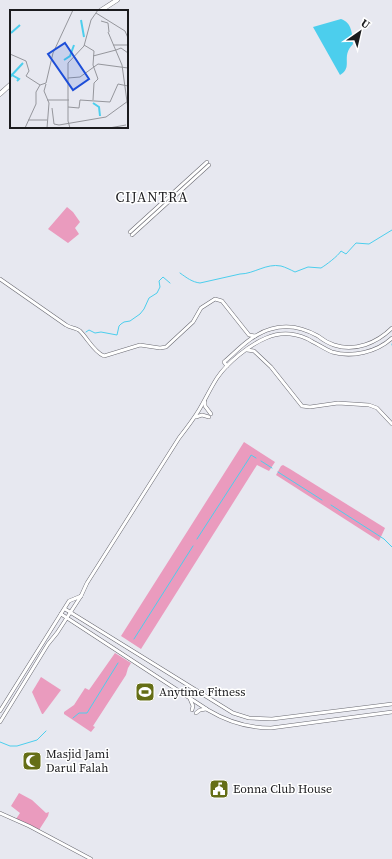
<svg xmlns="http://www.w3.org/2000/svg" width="392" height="859" font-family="'Source Serif 4',serif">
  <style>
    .green { fill: #ea9bbe }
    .water { fill: #4cceed }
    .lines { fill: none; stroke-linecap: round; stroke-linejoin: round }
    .stream { stroke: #4cceed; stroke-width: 1 }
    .secondary-casing { stroke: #6a6a72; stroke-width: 4 }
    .primary-casing { stroke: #6a6a72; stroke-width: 5 }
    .secondary { stroke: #fff; stroke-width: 3 }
    .primary { stroke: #fff; stroke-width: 4 }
    .labels { text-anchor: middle; stroke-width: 3; stroke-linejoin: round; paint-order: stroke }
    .poi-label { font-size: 12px; fill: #1b1b1e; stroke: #fff; text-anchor: start }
    .quarter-label { font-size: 14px; letter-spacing: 1px; fill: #1b1b1e; stroke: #fff }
    .inset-river { fill: none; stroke: #4cceed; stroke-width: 2 }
    .inset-road { fill: none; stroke: #95969c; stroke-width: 1 }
    .view { fill: #1d4ed8; fill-opacity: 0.15; stroke: #1d4ed8; stroke-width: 2 }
    .inset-edge { fill: none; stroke: #1b1b1e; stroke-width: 2 }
  </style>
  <rect width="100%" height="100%" fill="#e7e8f0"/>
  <g class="green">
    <polygon points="67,207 73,212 80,222 75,228 79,234 68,243 48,229"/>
    <polygon points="244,442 275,462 269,471 257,465 141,649 121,636"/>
    <polygon points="283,465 290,469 385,528 379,541 276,475 281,466"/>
    <polygon points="115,653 131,663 128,668 126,675 93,726 95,727 91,732 64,714 64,712 74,705 85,688 89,690"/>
    <polygon points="41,677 61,690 43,714 42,714 32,692"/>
    <polygon points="19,793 32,800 46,813 49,812 48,816 39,830 16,819 20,813 11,806"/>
  </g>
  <path class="water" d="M341 19C352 23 352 33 353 44 340 57 354 67 340 75L313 27Z"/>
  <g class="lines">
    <g class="stream">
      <path d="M180 273C187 278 192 282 200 283L240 274C254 274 266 263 281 266 285 267 291 270 295 272L308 267 321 268C326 265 338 256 341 251L346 254 356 243 369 244 392 230"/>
      <polyline points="86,332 89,330 95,333 101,332 117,335 119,326 121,324 124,322 130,321 140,314 144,309 149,298 157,293 160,287 159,281 163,277 170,283"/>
      <polyline points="392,344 392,345"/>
      <polyline points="261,461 272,468"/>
      <polyline points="278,472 322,500"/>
      <polyline points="331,505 384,539 392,547"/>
      <polyline points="197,539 250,457 251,455 256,458"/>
      <polyline points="134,639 193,546"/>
      <polyline points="73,718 79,713 87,713 118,663"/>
      <polyline points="0,742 10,746 17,746 37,740 46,731"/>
    </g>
    <g class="secondary-casing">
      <g id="secondary">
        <polyline points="130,232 207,162"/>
        <polyline points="132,235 209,165"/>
        <path d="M0 279 66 325C70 328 77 328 80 331 88 339 94 352 104 356L140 345 160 348 166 347 193 322 201 308 215 299 222 301 249 335 255 336"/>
        <polyline points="247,350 254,351 271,367 302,406 310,407 338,403 369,405 377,408 392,424"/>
        <path d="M227 366 224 362C238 350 252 334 271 329 287 324 304 328 318 336 323 340 328 343 334 345 355 352 377 343 392 328"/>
        <polyline points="205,402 205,406 211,414"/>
        <polyline points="196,417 202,415 209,417"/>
        <polyline points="65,609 233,713 249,718 272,719 392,704"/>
        <path d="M61 614 208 710C228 722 247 728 271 728L392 712"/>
        <polyline points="190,699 193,706 192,710"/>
        <polyline points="0,711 69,601 81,596"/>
        <polyline points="196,713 200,710 206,709"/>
        <path d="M0 722 48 644 57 633 81 596 87 583 179 438C186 429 193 420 199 410 205 400 210 389 217 378 227 363 249 345 266 338 282 331 299 333 313 342 319 345 325 349 332 352 352 358 377 352 392 338"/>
        <polyline points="0,813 29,826 91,859"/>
      </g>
    </g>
    <g class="primary-casing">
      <g id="primary">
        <polyline points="100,11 117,0"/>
        <polyline points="0,94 11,84"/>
      </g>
    </g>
    <use href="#secondary" class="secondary"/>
    <use href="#primary" class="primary"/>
  </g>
  <defs>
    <g id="stadium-square" transform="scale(1)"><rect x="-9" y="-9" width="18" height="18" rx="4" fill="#656e16" stroke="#fff"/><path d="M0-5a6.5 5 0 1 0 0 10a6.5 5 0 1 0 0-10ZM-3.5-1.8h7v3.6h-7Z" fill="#fff"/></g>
    <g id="mosque-square" transform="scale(1)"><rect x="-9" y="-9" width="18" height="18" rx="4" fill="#656e16" stroke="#fff"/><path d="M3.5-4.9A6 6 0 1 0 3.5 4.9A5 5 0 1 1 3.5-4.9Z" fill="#fff"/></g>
    <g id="civic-square" transform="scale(1)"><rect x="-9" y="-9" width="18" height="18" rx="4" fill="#656e16" stroke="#fff"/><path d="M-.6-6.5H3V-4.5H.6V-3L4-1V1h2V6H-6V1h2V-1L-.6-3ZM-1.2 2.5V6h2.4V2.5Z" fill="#fff"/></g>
  </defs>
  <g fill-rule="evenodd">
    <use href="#stadium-square" x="145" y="692"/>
    <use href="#mosque-square" x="32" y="761"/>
    <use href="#civic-square" x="219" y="789"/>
  </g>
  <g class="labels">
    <g class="poi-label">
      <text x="159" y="696">Anytime Fitness</text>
      <text x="46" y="758">Masjid Jami<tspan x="46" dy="14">Darul Falah</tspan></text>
      <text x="233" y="793">Eonna Club House</text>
    </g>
    <g class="quarter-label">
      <text x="152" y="202">CIJANTRA</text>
    </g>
  </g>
  <g transform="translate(10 10)">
    <rect width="118" height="118" fill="#e7e8f0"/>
    <path class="inset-river" d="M71 10 74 27M1 23 10 15M54 50 60 46 64 35M0 64 9 69 7 71M0 67 13 53M83 93 89 97 90 106"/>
    <path class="inset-road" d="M86 3 115 21 118 28M91 11 98 13 99 22M98 22 112 55 118 99M74 35 84 41 83 55 88 69 84 73 83 90M103 35H118M106 40 111 38 118 43M0 44 16 51 19 61 16 66 30 75M83 46 106 40M58 53V111L60 118M58 53 74 36 81 10 88 0M58 68 70 67 88 54 118 58M36 74 34 81 39 93 37 118M30 75 36 73 43 43 63 0M37 90H59M58 97 69 98 70 90 100 92 108 74 118 76M42 98 44 114 49 115 96 107 118 91M18 110H37M15 118 26 94V82L30 75M99 118 116 115"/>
    <path class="view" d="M55 33 79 69 63 80 38 44Z"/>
    <rect width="118" height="118" class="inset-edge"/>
  </g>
  <g transform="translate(360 32) rotate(34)" stroke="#ffffff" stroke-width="3" paint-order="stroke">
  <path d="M0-3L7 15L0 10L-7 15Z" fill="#1b1b1e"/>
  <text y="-6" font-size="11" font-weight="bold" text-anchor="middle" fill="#1b1b1e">U</text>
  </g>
</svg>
